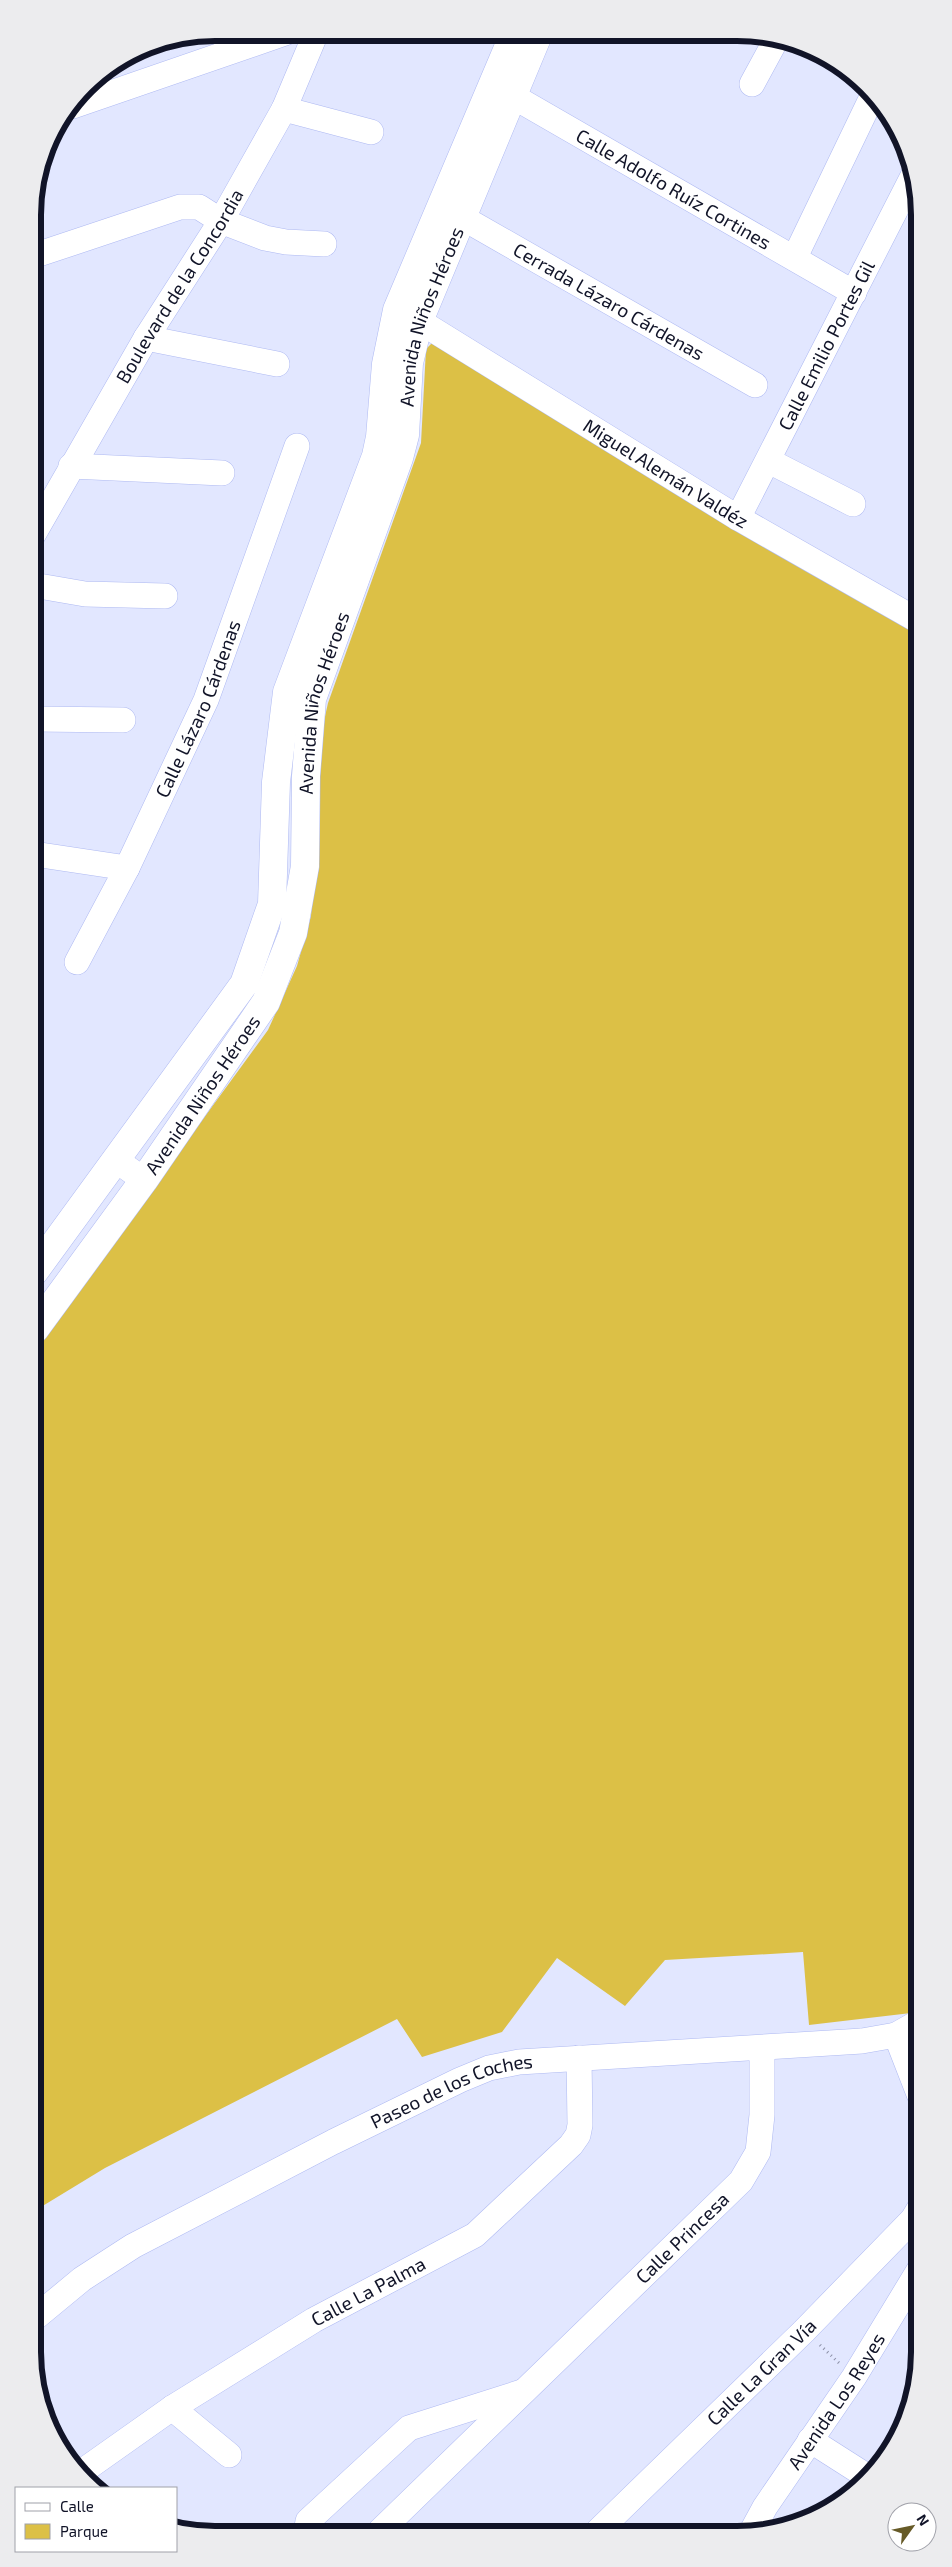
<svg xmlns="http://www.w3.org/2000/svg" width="952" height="2567" font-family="'Exo 2',sans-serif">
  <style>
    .green { fill: #dcc046 }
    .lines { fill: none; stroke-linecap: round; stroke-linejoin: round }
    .minor-casing { stroke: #aeb9f2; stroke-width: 26 }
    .major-casing { stroke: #aeb9f2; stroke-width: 29 }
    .path { stroke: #8c90a7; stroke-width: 3; stroke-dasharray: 1 4; stroke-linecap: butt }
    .minor { stroke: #fff; stroke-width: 25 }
    .major { stroke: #fff; stroke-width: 28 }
    .labels { text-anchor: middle; stroke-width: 4; stroke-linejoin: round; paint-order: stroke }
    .street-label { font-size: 19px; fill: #111428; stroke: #fff }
    .rim { fill: none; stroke: #111428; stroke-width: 6 }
  </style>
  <rect width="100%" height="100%" fill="#e2e7ff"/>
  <polygon class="green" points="432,343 917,634 919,2008 911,2013 809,2025 803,1952 665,1960 625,2006 557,1958 502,2032 422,2057 397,2019 105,2168 36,2210 35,1349 268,1030 297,966 311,916 320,739 328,703 421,443 426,349"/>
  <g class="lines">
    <g class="minor-casing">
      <g id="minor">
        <polyline points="752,84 777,38"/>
        <path id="s1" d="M495 86 854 293"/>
        <polyline points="73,106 285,33"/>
        <polyline points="284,109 371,132"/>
        <path id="s2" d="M463 218 755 385"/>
        <polyline points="33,256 180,207 199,207 221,221 265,238 286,242 324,244"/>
        <polyline points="795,257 873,95"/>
        <path id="s3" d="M419 321 738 518 917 620"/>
        <polyline points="146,338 277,364"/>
        <polyline points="769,461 853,504"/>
        <polyline points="71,466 222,473"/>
        <path id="s4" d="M738 518 914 174"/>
        <path id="s5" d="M33 535 146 338 221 221 284 109 316 33"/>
        <polyline points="33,585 85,594 165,596"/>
        <polyline points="34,719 123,720"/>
        <polyline points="34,854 127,868"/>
        <path id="s6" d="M77 962 127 868 206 700 297 446"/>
        <polyline points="116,1160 144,1180"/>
        <polyline points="896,2035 919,2094"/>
        <path id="s7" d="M36 2317 82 2279 133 2246 333 2142 460 2080 489 2068 519 2062 862 2041 896 2035 919 2022"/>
        <polyline points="172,2408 229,2455"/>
        <polyline points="810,2440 868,2477"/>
        <path id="s8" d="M80 2473 172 2408 314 2320 475 2235 571 2145 578 2135 580 2125 579 2058"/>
        <polyline points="311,2531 307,2527 308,2521 409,2428 522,2392"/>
        <path id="s9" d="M380 2531 741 2181 758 2152 762 2115V2049"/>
        <path id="s10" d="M598 2531 804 2331 913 2219 919 2209"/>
        <path id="s11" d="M752 2531 765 2507 854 2377 919 2270"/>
      </g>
    </g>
    <g class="major-casing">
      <g id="major">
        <polyline points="34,1272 244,984 272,904 276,782 287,692 376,456 380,437 386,364 397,310 514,34"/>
        <path id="s12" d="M35 1329 144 1180 266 1002 293 933 305 866 306 776 312 699 399 458 405 435 409 363 419 321 538 35"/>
      </g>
    </g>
    <polyline class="path" points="820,2345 839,2363"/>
    <use href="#minor" class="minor"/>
    <use href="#major" class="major"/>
  </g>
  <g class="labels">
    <g class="street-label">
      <text dy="7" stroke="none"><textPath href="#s1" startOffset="206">Calle Adolfo Ruíz Cortines</textPath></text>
      <text dy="7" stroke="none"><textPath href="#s5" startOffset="289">Boulevard de la Concordia</textPath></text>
      <text dy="7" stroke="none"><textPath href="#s2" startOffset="168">Cerrada Lázaro Cárdenas</textPath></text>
      <text dy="7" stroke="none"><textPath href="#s12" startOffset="1112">Avenida Niños Héroes</textPath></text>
      <text dy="7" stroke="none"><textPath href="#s4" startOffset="194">Calle Emilio Portes Gil</textPath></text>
      <text dy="7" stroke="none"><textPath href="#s3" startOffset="290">Miguel Alemán Valdéz</textPath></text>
      <text dy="7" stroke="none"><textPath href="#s12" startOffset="708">Avenida Niños Héroes</textPath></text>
      <text dy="7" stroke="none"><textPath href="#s6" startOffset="281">Calle Lázaro Cárdenas</textPath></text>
      <text dy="7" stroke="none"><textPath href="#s12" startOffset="288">Avenida Niños Héroes</textPath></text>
      <text dy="7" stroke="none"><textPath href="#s7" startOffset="476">Paseo de los Coches</textPath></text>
      <text dy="7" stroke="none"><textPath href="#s9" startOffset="421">Calle Princesa</textPath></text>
      <text dy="7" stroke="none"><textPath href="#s8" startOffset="341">Calle La Palma</textPath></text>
      <text dy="7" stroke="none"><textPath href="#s10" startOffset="228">Calle La Gran Vía</textPath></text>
      <text dy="7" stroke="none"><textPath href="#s11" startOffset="155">Avenida Los Reyes</textPath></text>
    </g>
  </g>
  <path d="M0 0H952V2567H0ZM215 41H737A174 174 0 0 1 911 215V2352A174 174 0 0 1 737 2526H215A174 174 0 0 1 41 2352V215A174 174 0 0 1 215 41Z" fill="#ececee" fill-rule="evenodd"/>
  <path class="rim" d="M215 41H737A174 174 0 0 1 911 215V2352A174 174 0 0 1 737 2526H215A174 174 0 0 1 41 2352V215A174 174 0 0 1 215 41Z"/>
  <rect x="15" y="2487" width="162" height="65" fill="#ffffff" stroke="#a0a1a9"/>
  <rect x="25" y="2503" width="25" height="8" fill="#ffffff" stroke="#a0a1a9"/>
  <text x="60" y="2512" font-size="15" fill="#111428">Calle</text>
  <rect x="25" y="2524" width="25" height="15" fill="#dcc046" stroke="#a0a1a9"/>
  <text x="60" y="2537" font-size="15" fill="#111428">Parque</text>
  <g transform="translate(912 2527) rotate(57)"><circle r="24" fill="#ffffff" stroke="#a0a1a9"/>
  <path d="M0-4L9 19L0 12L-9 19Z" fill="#665a27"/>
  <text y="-8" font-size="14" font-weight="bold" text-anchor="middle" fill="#111428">N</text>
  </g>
</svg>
